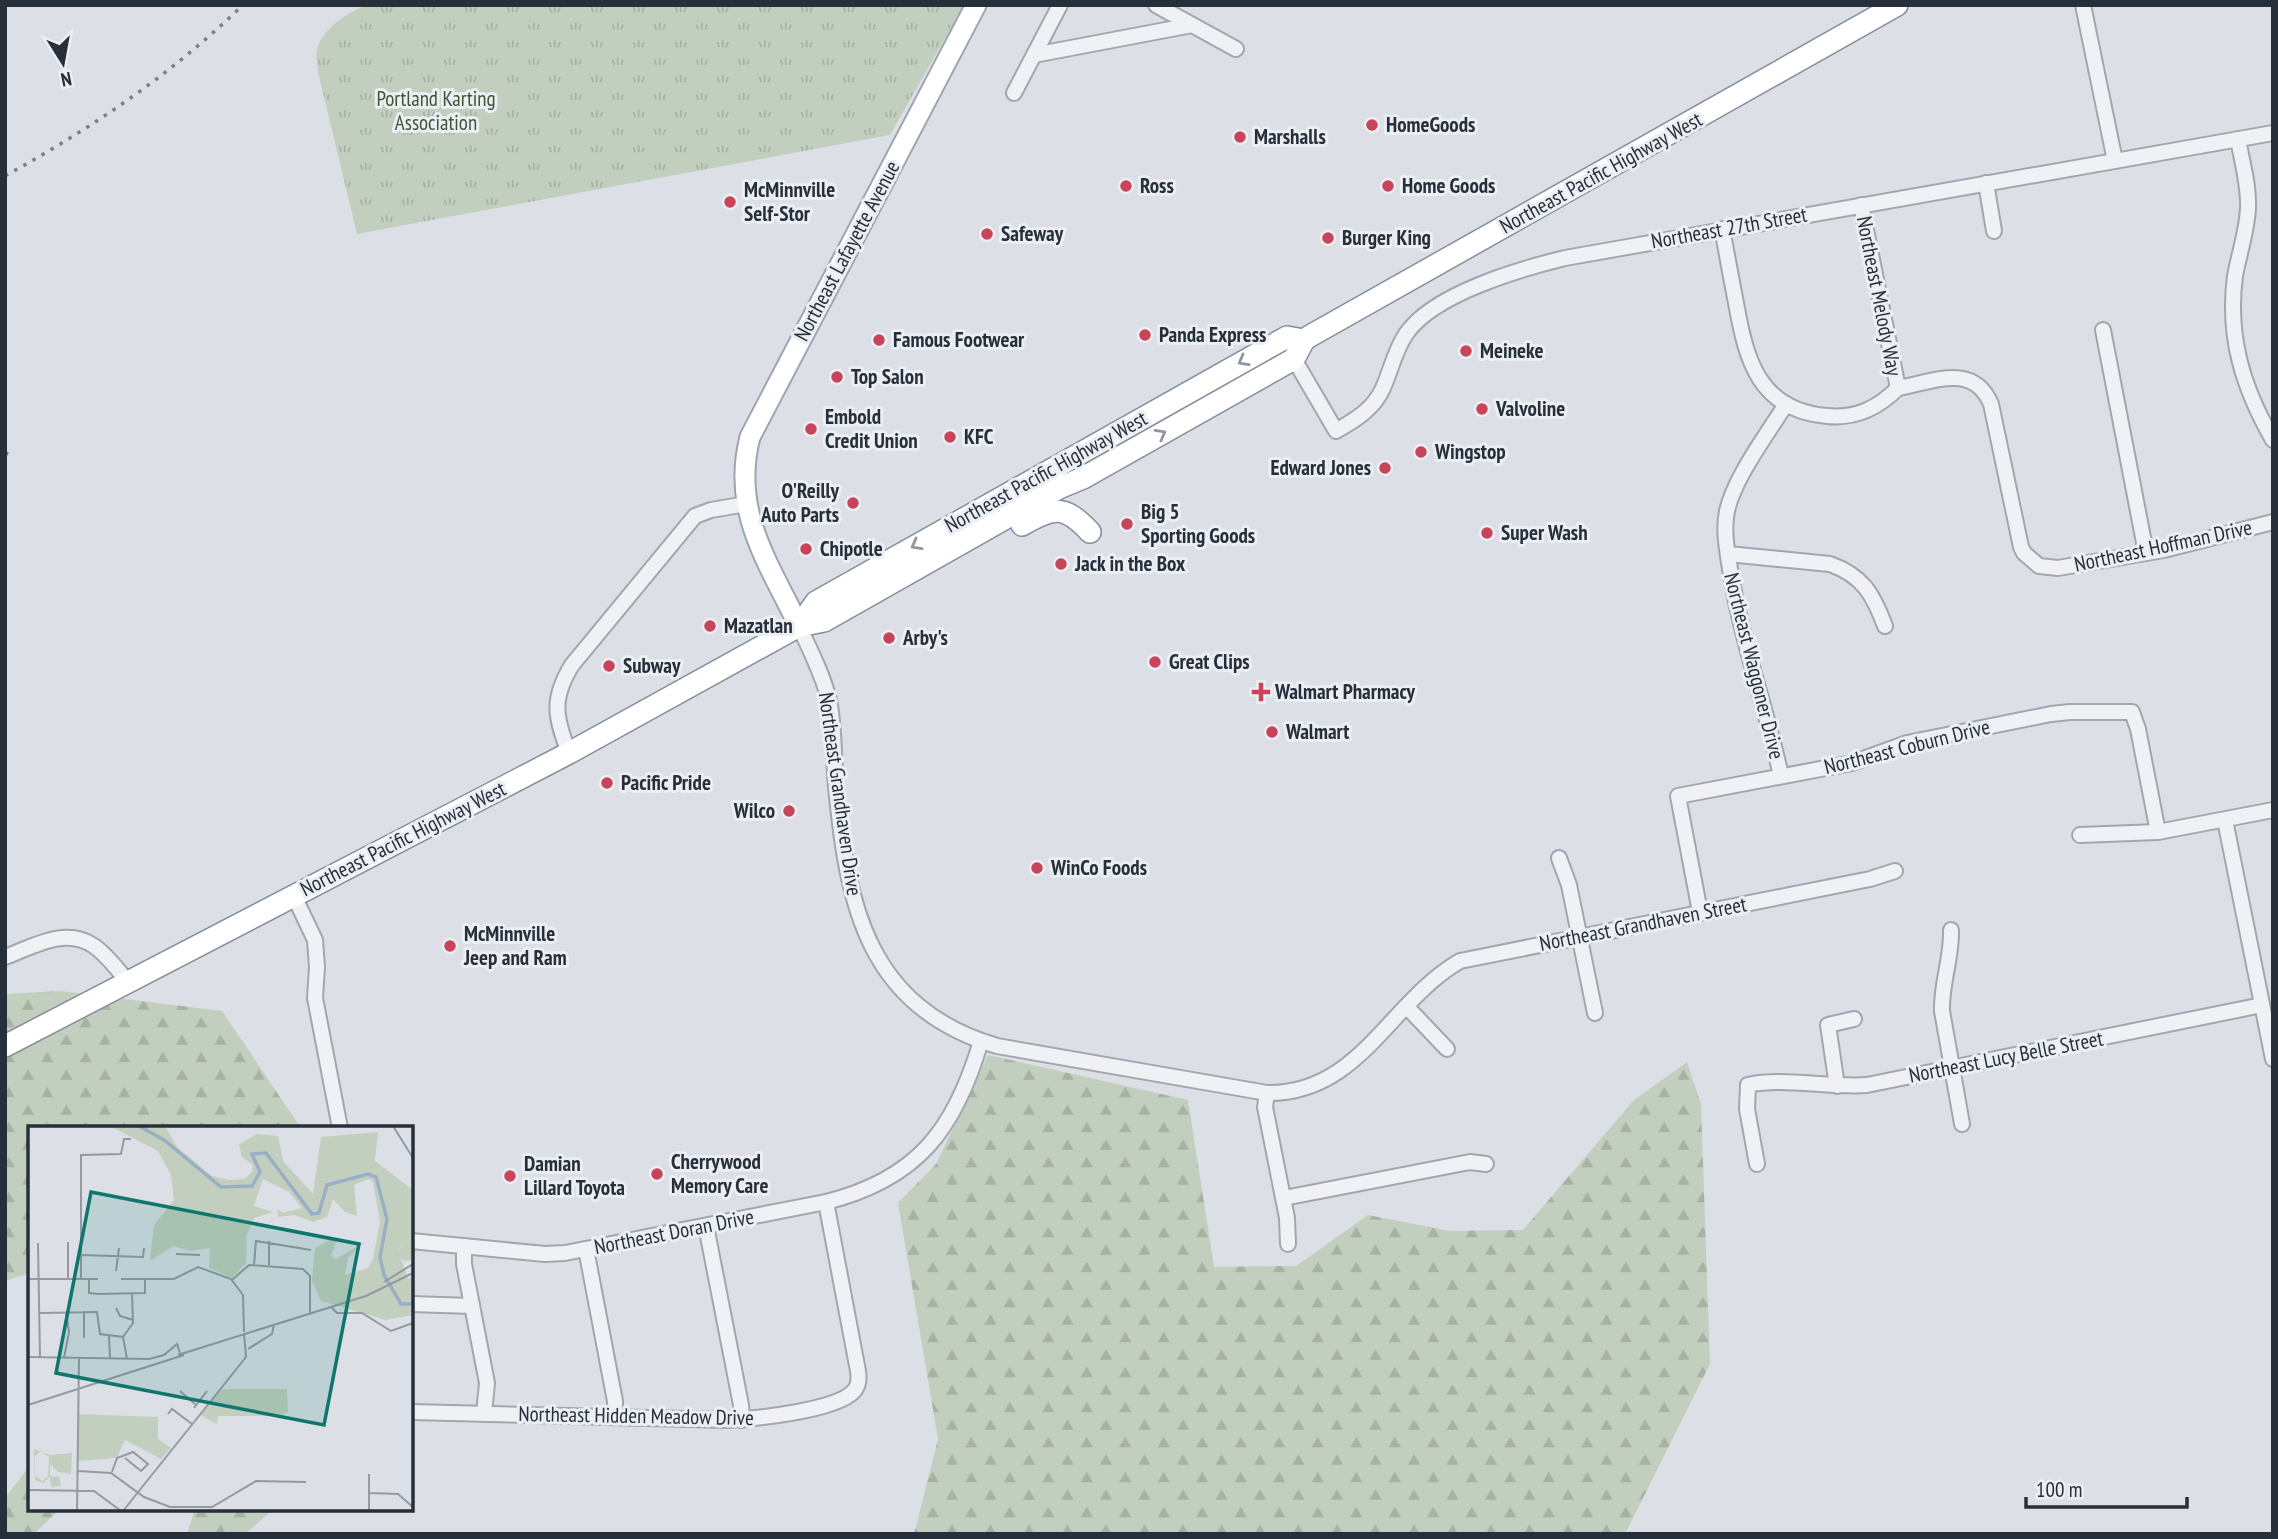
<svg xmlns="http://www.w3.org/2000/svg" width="2278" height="1539" font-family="'PT Sans Narrow',sans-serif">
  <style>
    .grass { fill: url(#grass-tufts) }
    .forest { fill: url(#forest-firs) }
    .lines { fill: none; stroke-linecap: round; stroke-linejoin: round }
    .minor-casing { stroke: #a2a7af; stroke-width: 18 }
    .major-casing { stroke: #9ca5b1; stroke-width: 23 }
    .highway-casing { stroke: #848e9c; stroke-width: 24 }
    .minor { stroke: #eff1f4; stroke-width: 14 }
    .major { stroke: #fff; stroke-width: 19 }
    .highway { stroke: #fff; stroke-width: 21 }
    .rail { stroke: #76808f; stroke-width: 3.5; stroke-dasharray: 3.5 7; stroke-linecap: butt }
    .oneway { stroke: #93979d }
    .poi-dot { fill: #c8445b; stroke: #ebeff4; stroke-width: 2.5 }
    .labels { text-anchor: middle; stroke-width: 6; stroke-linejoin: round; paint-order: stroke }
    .park-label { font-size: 21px; fill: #3c5634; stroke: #ebeff4 }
    .poi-label { font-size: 21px; font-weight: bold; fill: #272f3b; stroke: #ebeff4; text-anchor: start }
    .street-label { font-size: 21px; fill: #272f3b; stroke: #ebeff4 }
    .inset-river { fill: none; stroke: #98afc5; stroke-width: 3.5 }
    .inset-road { fill: none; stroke: #9499a2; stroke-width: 2 }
    .view { fill: #0f766e; fill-opacity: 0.15; stroke: #0f766e; stroke-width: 3.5 }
    .inset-edge { fill: none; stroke: #272f3b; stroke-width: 3.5 }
  </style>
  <defs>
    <pattern id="grass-tufts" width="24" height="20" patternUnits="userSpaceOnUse" patternTransform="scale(1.75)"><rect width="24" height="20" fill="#c3cfbe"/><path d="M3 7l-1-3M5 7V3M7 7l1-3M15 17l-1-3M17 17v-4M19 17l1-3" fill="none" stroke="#a8b2a4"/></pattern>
    <pattern id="forest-firs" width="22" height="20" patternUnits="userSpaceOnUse" patternTransform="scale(1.75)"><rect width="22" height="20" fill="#c3cfbe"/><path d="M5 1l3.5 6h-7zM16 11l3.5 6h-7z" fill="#a8b2a4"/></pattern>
  </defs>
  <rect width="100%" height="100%" fill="#dce0e6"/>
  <path class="grass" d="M368 5H964L890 135 357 234 318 72C318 66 315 56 317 49 322 29 349 11 368 5Z"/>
  <g class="forest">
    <polygon points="60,991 222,1011 301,1128 30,1128 30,1273 5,1281 5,994"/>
    <polygon points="988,1055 1188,1100 1214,1267 1296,1266 1368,1215 1450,1231 1523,1230 1634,1100 1687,1062 1701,1104 1710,1364 1625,1534 914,1534 938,1439 898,1203 936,1164"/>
    <polygon points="30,1465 30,1509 60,1509 34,1534 5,1534 5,1498"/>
    <polygon points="195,1509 274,1509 245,1534 187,1534"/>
  </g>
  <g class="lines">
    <g class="minor-casing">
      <g id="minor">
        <polyline points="1156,5 1236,49"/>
        <polyline points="2083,5 2115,161"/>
        <polyline points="1034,55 1192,25"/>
        <polyline points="1014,93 1060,5"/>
        <path d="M2238 139C2242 162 2249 185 2248 208 2247 231 2239 254 2235 276 2227 337 2243 388 2273 440"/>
        <polyline points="1986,183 1994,231"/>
        <polyline points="1861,205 1898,388"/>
        <path d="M1722 229C1727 254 1731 278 1736 303 1746 359 1758 410 1827 416 1856 419 1878 408 1898 388"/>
        <polyline points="2103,330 2146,553"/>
        <path d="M1294 359 1336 431C1355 420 1374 409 1383 388 1391 370 1395 350 1406 334 1433 294 1520 269 1565 258L2273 133"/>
        <path d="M1898 388C1933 382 1973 362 1991 404L2021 547 2024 553 2039 566 2058 568 2164 550 2273 522"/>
        <path d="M1728 554 1830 564C1863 576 1873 594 1885 626"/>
        <path d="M799 626C810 650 823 675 829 700 835 729 833 757 836 786 847 906 868 1008 997 1046L1267 1093C1360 1094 1389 1002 1460 961L1870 879 1895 871"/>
        <path d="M569 753C555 717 551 699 572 665L695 516 711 510 746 504"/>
        <path d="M1781 776C1766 707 1741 640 1730 569 1727 550 1723 530 1727 511 1734 478 1768 433 1786 404"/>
        <polyline points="2225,820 2273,1059"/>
        <polyline points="2080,835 2158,832 2273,810"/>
        <polyline points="1559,858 1569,885 1595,1013"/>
        <polyline points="294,896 315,940 317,967 315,998 340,1128"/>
        <polyline points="1700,912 1678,796 1852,763 1907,743 2051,714 2070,712 2132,712 2138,729 2158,832"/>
        <path d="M1951 930C1952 958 1941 983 1942 1011L1962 1124"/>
        <path d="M5 957C32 947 66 926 94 946 107 955 118 970 128 982"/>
        <polyline points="1407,1007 1447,1049"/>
        <polyline points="1837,1086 1828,1025 1854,1019"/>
        <polyline points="1267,1093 1265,1107 1287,1218 1288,1244"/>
        <path d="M1757 1164 1747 1109 1748 1085C1781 1077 1830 1088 1867 1085L2262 1005"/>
        <polyline points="1284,1198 1470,1162 1486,1164"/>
        <polyline points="706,1226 741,1405 742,1420"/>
        <path d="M411 1241 545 1254 565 1253 826 1202C918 1179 955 1129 981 1041"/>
        <polyline points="464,1246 464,1264 487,1383 484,1414"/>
        <polyline points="586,1249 615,1401 615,1417"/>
        <polyline points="411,1304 472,1306"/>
        <path d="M411 1412 726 1420C753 1419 836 1411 854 1391 859 1385 859 1379 858 1371L826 1202"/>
      </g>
    </g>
    <g class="major-casing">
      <path id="major" d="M799 626C768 562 731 511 750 437L976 5"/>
    </g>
    <g class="highway-casing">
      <g id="highway">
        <path d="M1022 525C1053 507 1064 504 1090 532"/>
        <polyline points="799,626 816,602 1287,337 1304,340"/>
        <polyline points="5,1046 569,753 799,626 824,621 1059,488 1083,478 1294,359 1304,340 1310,336 1897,5"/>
      </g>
    </g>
    <use href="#minor" class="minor"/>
    <use href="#major" class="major"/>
    <use href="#highway" class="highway"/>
    <g class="rail">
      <path d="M5 176C95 126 169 76 243 5"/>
      <polyline points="5,453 9,454"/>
    </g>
  </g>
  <defs><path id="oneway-chevron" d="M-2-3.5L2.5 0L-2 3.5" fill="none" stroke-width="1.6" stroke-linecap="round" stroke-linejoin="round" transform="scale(1.75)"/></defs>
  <g class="oneway">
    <use href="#oneway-chevron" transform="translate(1243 361) rotate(151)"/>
    <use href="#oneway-chevron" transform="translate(1161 434) rotate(-29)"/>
    <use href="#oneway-chevron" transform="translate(916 545) rotate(151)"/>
  </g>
  <g class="poi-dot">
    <circle cx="1372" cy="125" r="7"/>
    <circle cx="1240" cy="137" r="7"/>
    <circle cx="1126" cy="186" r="7"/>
    <circle cx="1388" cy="186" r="7"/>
    <circle cx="730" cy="202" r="7"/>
    <circle cx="987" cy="234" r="7"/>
    <circle cx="1328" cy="238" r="7"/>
    <circle cx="1145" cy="335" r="7"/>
    <circle cx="879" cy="340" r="7"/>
    <circle cx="1466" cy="351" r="7"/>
    <circle cx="837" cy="377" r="7"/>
    <circle cx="1482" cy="409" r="7"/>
    <circle cx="811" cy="429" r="7"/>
    <circle cx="950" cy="437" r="7"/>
    <circle cx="1421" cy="452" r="7"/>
    <circle cx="1385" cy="468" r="7"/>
    <circle cx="853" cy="503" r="7"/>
    <circle cx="1127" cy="524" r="7"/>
    <circle cx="1487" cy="533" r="7"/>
    <circle cx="806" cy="549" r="7"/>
    <circle cx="1061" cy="564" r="7"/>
    <circle cx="710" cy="626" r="7"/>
    <circle cx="889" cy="638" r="7"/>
    <circle cx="1155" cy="662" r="7"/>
    <circle cx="609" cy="666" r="7"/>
    <path d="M1257.5 681.5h7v7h7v7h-7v7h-7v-7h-7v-7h7z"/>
    <circle cx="1272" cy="732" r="7"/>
    <circle cx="607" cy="783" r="7"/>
    <circle cx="789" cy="811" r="7"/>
    <circle cx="1037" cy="868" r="7"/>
    <circle cx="450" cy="946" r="7"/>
    <circle cx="657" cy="1174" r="7"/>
    <circle cx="510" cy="1176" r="7"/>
  </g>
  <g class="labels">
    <g class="park-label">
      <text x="436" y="106">Portland Karting<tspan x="436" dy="24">Association</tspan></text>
    </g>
    <g class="poi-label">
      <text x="1386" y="132">HomeGoods</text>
      <text x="1254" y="144">Marshalls</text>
      <text x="1140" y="193">Ross</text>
      <text x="1402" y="193">Home Goods</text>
      <text x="744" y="197">McMinnville<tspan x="744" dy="24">Self-Stor</tspan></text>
      <text x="1001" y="241">Safeway</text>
      <text x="1342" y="245">Burger King</text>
      <text x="1159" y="342">Panda Express</text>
      <text x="893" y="347">Famous Footwear</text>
      <text x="1480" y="358">Meineke</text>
      <text x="851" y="384">Top Salon</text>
      <text x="1496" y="416">Valvoline</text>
      <text x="825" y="424">Embold<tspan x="825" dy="24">Credit Union</tspan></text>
      <text x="964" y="444">KFC</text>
      <text x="1435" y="459">Wingstop</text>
      <text x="1371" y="475" text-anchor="end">Edward Jones</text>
      <text x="839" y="498" text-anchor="end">O'Reilly<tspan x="839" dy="24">Auto Parts</tspan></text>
      <text x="1141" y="519">Big 5<tspan x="1141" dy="24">Sporting Goods</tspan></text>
      <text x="1501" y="540">Super Wash</text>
      <text x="820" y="556">Chipotle</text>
      <text x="1075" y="571">Jack in the Box</text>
      <text x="724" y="633">Mazatlan</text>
      <text x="903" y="645">Arby's</text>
      <text x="1169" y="669">Great Clips</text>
      <text x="623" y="673">Subway</text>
      <text x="1275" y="699">Walmart Pharmacy</text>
      <text x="1286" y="739">Walmart</text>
      <text x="621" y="790">Pacific Pride</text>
      <text x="775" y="818" text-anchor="end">Wilco</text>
      <text x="1051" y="875">WinCo Foods</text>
      <text x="464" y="941">McMinnville<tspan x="464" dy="24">Jeep and Ram</tspan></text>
      <text x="671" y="1169">Cherrywood<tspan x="671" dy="24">Memory Care</tspan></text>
      <text x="524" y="1171">Damian<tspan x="524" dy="24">Lillard Toyota</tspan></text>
    </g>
    <g class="street-label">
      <text transform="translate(1601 173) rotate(-29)" y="7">Northeast Pacific Highway West</text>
      <text transform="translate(1729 228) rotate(-10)" y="7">Northeast 27th Street</text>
      <text transform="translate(847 251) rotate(-62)" y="7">Northeast Lafayette Avenue</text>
      <text transform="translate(1879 296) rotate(79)" y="7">Northeast Melody Way</text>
      <text transform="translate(1046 472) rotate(-29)" y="7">Northeast Pacific Highway West</text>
      <text transform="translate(2163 546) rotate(-12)" y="7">Northeast Hoffman Drive</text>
      <text transform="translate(1754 666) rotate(76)" y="7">Northeast Waggoner Drive</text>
      <text transform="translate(1907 747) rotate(-14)" y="7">Northeast Coburn Drive</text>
      <text transform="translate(840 794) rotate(82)" y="7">Northeast Grandhaven Drive</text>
      <text transform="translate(403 839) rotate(-27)" y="7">Northeast Pacific Highway West</text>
      <text transform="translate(1643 924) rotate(-11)" y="7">Northeast Grandhaven Street</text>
      <text transform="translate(2006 1057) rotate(-11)" y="7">Northeast Lucy Belle Street</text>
      <text transform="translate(674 1232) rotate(-11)" y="7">Northeast Doran Drive</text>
      <text transform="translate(636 1416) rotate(1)" y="7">Northeast Hidden Meadow Drive</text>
    </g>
  </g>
  <g transform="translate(28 1126)">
    <rect width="385" height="385" fill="#dce0e6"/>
    <path d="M194 263H259L260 286 251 290H190L189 298 172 289ZM50 288 130 291V313L143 322 133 333 97 314 89 332 50 335Z" fill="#c3cfbe"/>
    <path d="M82 0 138 2 149 21 184 50 201 54 217 53 224 46 225 39 214 31 211 18 229 8 250 10 255 35 285 68 293 11 350 6 347 35 385 64 384 103 370 124 380 153 385 151V189L358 194 293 175 284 155 287 122 303 113 309 114 303 130 308 133 337 116 320 132 317 149 340 142 345 133 352 96 345 56 341 53 326 59 329 90 317 86 305 73 299 91 285 96 266 89 250 91 249 83 255 87 274 82 261 66 235 53 226 80 245 86 226 92 219 108 218 137 204 152 181 142 182 122 163 125 145 120 122 135 126 99 146 74 143 49 130 25Z" fill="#c3cfbe"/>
    <path d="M385 100V134L376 135 369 127Z" fill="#c3cfbe"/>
    <path d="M6 323 22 329 44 327 43 348 30 346 22 338V350L31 351 33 360 23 361 22 351 15 357 7 354ZM13 325 21 331 20 351 14 355 7 349V330Z" fill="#c3cfbe" fill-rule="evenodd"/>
    <path class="inset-river" d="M111 0 136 14 193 61 224 60 232 46 224 28 238 27 284 88 291 87 299 59 340 48 348 51 359 93 352 131 356 149 373 178H385"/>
    <path class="inset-road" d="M365 0 385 32M10 117 12 231M148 128 172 129M53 129 115 131 116 122M226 139 228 115 283 124M241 139V115M88 145 91 122M40 152V116M53 152V29L93 28 96 13H103M61 152V167L71 168 117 167V153M0 153H70M93 153H146L170 141 203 153 215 169 216 206M204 154 221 139 275 143 282 150V187M356 156 385 138M88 182 92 190 105 194M304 182 309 187H334L363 205 385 197M56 185V212M12 187 69 186 72 208 95 211 99 233M81 210 82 232M95 211 105 197 104 167M220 223 244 208 246 198M150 229 338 170 385 147M0 231 121 233 136 229 149 218 152 227M36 232 41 206 38 186M152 265 168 279M0 279 156 229M166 282 179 265M140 288 144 283 164 298M50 345 83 347 116 371 142 381H184L228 355 278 356M84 346 89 332 105 326 120 338 113 345 97 332M0 364 66 365 93 385M341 367 370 368 385 381M49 385 51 232M95 385 218 231 216 207M341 385V348"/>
    <path class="view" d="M63 66 331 118 296 299 28 247Z"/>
    <rect width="385" height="385" class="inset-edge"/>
  </g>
  <rect width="2278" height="1539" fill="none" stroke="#272f3b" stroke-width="14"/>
  <g transform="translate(63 63) rotate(169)" stroke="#ebeff4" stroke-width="5" paint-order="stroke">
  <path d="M0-5L12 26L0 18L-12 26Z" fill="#272f3b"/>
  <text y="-10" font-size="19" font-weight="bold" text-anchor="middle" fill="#272f3b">N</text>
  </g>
  <path d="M2026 1497v10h161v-10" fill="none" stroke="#272f3b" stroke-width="3.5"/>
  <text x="2036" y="1497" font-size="21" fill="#272f3b" stroke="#ebeff4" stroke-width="5" paint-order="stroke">100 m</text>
</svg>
